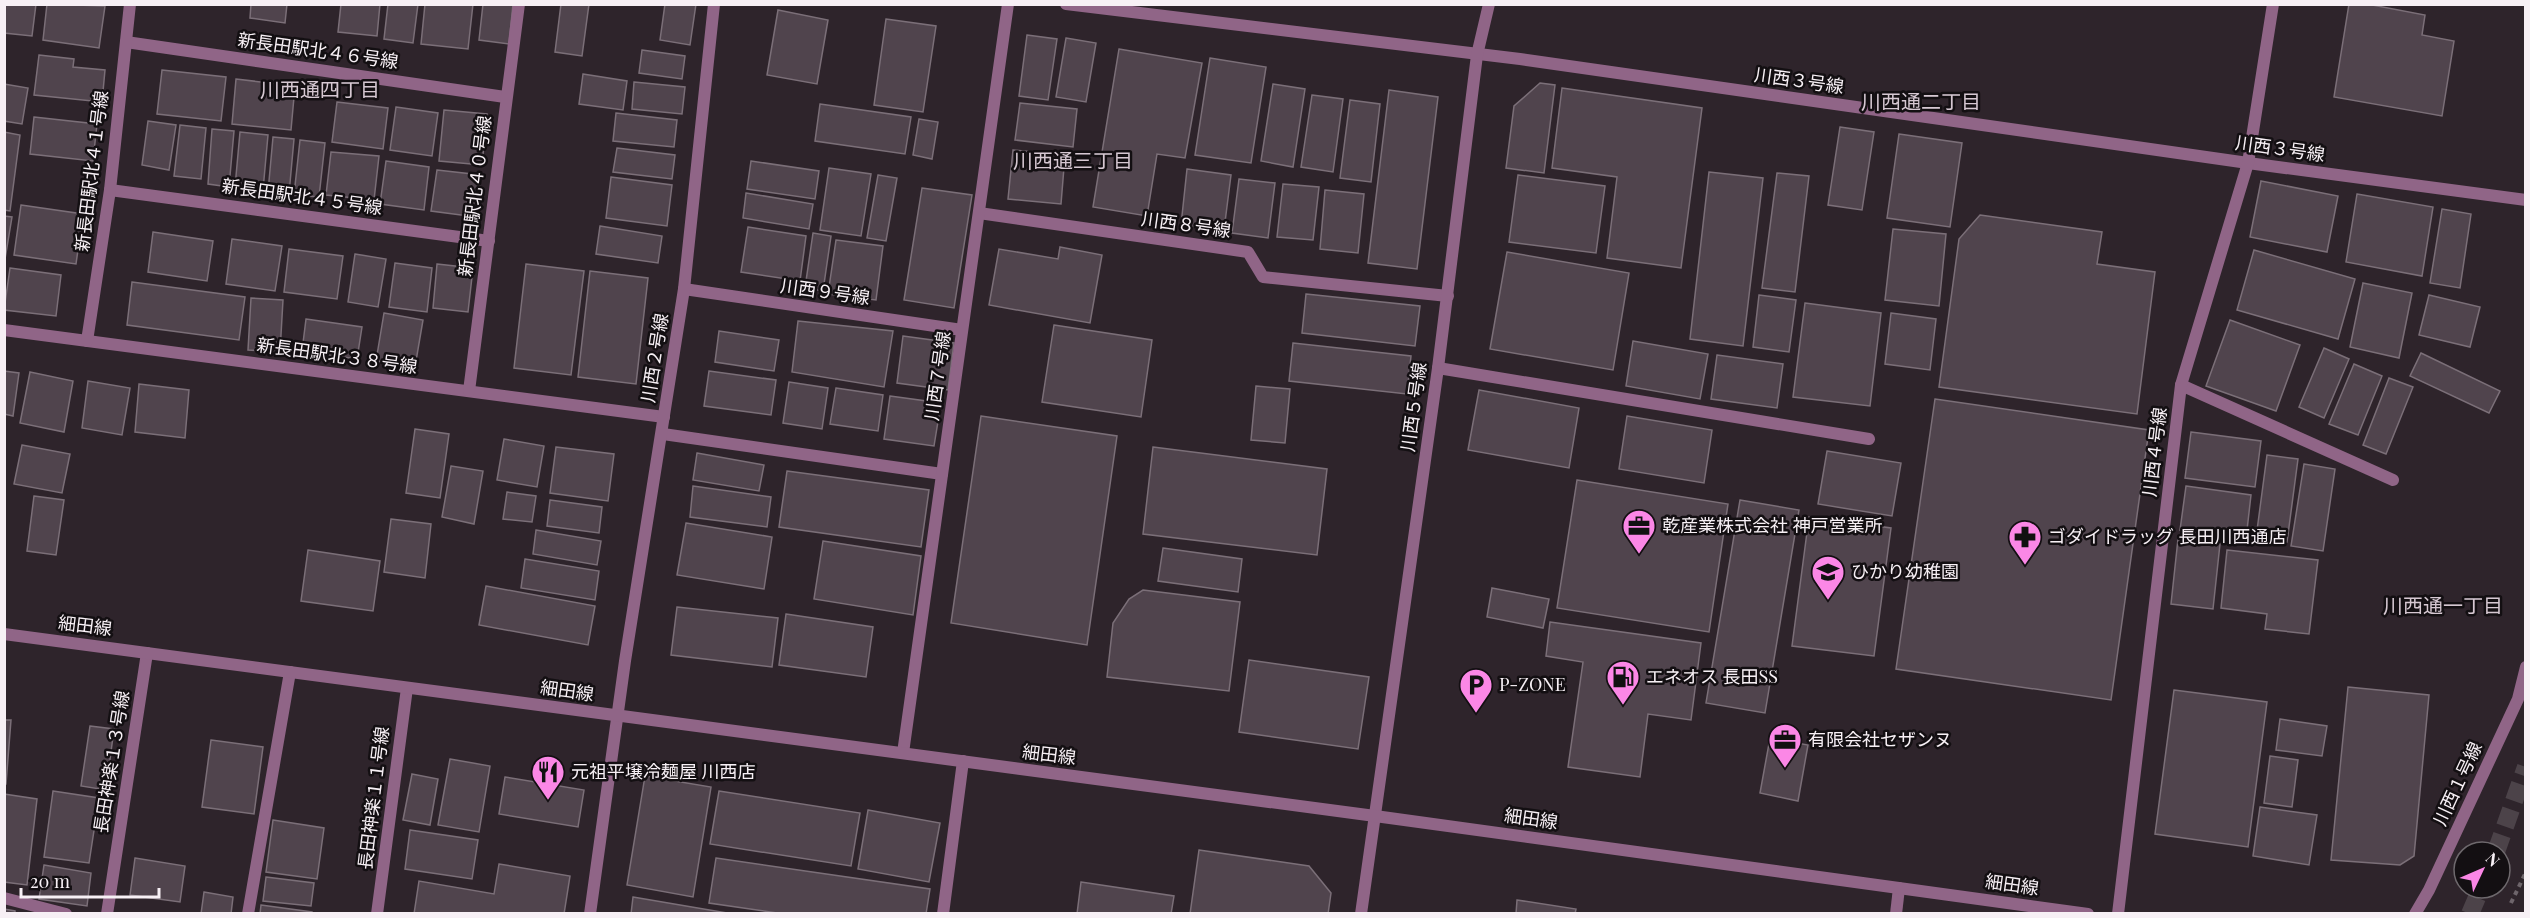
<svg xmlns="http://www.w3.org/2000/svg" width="2530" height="918" font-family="'Playfair Display','Noto Sans JP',serif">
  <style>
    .building { fill: #50444d; stroke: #7b6f78; stroke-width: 1.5 }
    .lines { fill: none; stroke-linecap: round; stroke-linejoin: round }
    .motorway-tunnel { stroke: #4c4349; stroke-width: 18; stroke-dasharray: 18 9; stroke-linecap: butt }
    .path { stroke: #6e656b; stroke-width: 4; stroke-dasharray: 4.5 4.5; stroke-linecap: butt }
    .service { stroke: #906587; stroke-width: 12 }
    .minor { stroke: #906587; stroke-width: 12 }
    .tertiary { stroke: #906587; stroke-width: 12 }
    .labels { text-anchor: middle; stroke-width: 5; stroke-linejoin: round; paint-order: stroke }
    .street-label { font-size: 18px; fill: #f7f0f5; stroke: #130f12 }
    .poi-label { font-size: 18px; fill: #f7f0f5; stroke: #130f12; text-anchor: start }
    .neighbourhood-label { font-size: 20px; fill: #d6c8d2; stroke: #130f12 }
  </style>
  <rect width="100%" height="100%" fill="#2e242b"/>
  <g class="building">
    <polygon points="4,4 36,4 32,36 4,33"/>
    <polygon points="47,4 105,6 99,48 43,40"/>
    <polygon points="251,4 287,4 285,23 250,18"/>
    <polygon points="341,4 380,4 377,36 338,32"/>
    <polygon points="388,4 418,4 413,43 384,39"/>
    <polygon points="425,4 473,4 468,49 421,44"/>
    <polygon points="483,4 513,4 509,44 479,40"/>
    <polygon points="561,4 589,4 582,56 555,52"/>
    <polygon points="665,4 696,4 690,45 660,40"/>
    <polygon points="2349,4 2367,4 2425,15 2422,35 2454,41 2442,116 2334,97"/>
    <polygon points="778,10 828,20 817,84 767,75"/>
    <polygon points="886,19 936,26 923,112 874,105"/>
    <polygon points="1027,35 1057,39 1048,100 1019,96"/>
    <polygon points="1066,38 1096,43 1086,102 1056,97"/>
    <polygon points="1119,49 1202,63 1185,158 1157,154 1147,216 1093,207"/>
    <polygon points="642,50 685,56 682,79 639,73"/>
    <polygon points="39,55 74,59 73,67 105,70 102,102 34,95"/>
    <polygon points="1210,58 1266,67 1251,163 1195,155"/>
    <polygon points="162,70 226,77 221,121 157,114"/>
    <polygon points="583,74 627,81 623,110 579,104"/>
    <polygon points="236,79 295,86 291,130 232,124"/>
    <polygon points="634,82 685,87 682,114 632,109"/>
    <polygon points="1540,83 1555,85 1544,173 1506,168 1514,106"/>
    <polygon points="4,84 28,88 22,124 4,121"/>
    <polygon points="1273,84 1305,89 1293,167 1261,161"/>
    <polygon points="1562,88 1702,108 1681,268 1607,258 1617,177 1552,168"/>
    <polygon points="1389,90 1438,97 1417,269 1368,263"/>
    <polygon points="1312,95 1343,99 1333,172 1301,167"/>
    <polygon points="1350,100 1380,104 1371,182 1340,178"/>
    <polygon points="337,102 388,108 383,149 332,142"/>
    <polygon points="1020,103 1077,109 1073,147 1015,140"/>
    <polygon points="820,104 911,117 905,154 815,141"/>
    <polygon points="396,107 438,113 432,156 390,150"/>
    <polygon points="444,110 487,114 482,165 439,161"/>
    <polygon points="616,113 677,120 674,147 613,141"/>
    <polygon points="34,117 97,124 93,161 30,154"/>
    <polygon points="919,119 938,122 932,159 913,155"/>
    <polygon points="148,121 176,125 169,170 142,165"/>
    <polygon points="180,125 206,128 201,179 174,176"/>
    <polygon points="1840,127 1874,132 1862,210 1828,205"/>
    <polygon points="212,129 234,131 229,187 208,184"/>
    <polygon points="4,132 20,135 10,211 4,210"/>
    <polygon points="240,132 268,135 263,190 235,187"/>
    <polygon points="1899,134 1962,143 1950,227 1887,218"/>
    <polygon points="273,137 294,139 289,194 268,192"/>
    <polygon points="300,140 325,143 319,197 294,195"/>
    <polygon points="617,148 675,155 672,179 613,172"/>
    <polygon points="1013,150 1065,155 1061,204 1008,199"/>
    <polygon points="331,152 379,156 374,200 326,195"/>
    <polygon points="386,161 429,167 424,210 380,204"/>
    <polygon points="751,161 819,171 815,199 747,189"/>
    <polygon points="829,168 871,174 861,236 820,230"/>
    <polygon points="1187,169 1231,175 1224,230 1181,225"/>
    <polygon points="437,170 481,175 476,217 431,211"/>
    <polygon points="1709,172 1763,178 1743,346 1690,339"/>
    <polygon points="1777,173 1809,176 1795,292 1762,288"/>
    <polygon points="878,175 897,178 886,241 867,238"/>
    <polygon points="1518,175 1605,186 1596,253 1509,242"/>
    <polygon points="611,177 672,185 667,226 606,218"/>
    <polygon points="1239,179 1275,183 1268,238 1232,233"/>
    <polygon points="2261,181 2338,196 2327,252 2250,237"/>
    <polygon points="1283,184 1319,187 1313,240 1277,237"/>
    <polygon points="922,188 972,195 954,308 904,300"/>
    <polygon points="1325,190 1364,194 1358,253 1320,249"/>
    <polygon points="746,193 813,204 809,229 743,218"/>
    <polygon points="2357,194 2433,207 2422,276 2346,262"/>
    <polygon points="21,205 83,214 76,264 14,255"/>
    <polygon points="2442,209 2471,214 2460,288 2430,283"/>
    <polygon points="1980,215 2102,232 2097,264 2155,272 2137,414 1939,387 1959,239"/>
    <polygon points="4,216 12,217 4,265"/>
    <polygon points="600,226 662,236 658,263 596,254"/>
    <polygon points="748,227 806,236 800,281 741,272"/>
    <polygon points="1893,229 1946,234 1939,306 1885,300"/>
    <polygon points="153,232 213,241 207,281 148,272"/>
    <polygon points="813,233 831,236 823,291 805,288"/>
    <polygon points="232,239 282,246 275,291 226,284"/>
    <polygon points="836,240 883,246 876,300 828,294"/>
    <polygon points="1060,247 1102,255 1090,323 989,305 999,249 1058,259"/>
    <polygon points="289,249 343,256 337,299 284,292"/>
    <polygon points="2254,250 2355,279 2338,339 2237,310"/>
    <polygon points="1507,252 1629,273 1613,370 1490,349"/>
    <polygon points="355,254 386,259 378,307 348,302"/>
    <polygon points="395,263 432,268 427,312 389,307"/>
    <polygon points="437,264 473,268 468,312 433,308"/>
    <polygon points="526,264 584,271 571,375 514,368"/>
    <polygon points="10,268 61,275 56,316 4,310"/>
    <polygon points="590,271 648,278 636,384 578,377"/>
    <polygon points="132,282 245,297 239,340 127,325"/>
    <polygon points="2363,283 2412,293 2399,358 2350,347"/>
    <polygon points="1306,294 1420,306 1415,346 1302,333"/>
    <polygon points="1759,295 1796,300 1789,352 1753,347"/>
    <polygon points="2429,295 2480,307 2470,347 2419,335"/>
    <polygon points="251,298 283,300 280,352 248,350"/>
    <polygon points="1805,303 1881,313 1870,406 1793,397"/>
    <polygon points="384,313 423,320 415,367 376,361"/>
    <polygon points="1891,313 1936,319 1930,370 1885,364"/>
    <polygon points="306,319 362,327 357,359 302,351"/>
    <polygon points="2230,320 2300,345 2276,411 2206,386"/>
    <polygon points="798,321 893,331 884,387 792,372"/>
    <polygon points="1054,325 1152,340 1141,417 1042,402"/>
    <polygon points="719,331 779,340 774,371 715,362"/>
    <polygon points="903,336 954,343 948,390 897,383"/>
    <polygon points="1633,341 1708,354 1700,399 1626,386"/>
    <polygon points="1293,343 1411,356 1407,394 1289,381"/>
    <polygon points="2324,348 2349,359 2324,418 2299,407"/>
    <polygon points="2421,353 2500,391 2489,413 2410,376"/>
    <polygon points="1717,355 1783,364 1777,408 1711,399"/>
    <polygon points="2354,364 2382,376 2358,435 2329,424"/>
    <polygon points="4,371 19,373 13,416 4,414"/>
    <polygon points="709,371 776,380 771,415 704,406"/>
    <polygon points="30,372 73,381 64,432 20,423"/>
    <polygon points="2389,378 2413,387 2386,454 2363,445"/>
    <polygon points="88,381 130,388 122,435 82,428"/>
    <polygon points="789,382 828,388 822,429 783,423"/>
    <polygon points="139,384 189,390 185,438 135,432"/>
    <polygon points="1256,386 1290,389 1285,443 1251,440"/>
    <polygon points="836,388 883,395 878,431 830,424"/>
    <polygon points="1479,390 1579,408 1569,468 1468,450"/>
    <polygon points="890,396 941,403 934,446 884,439"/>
    <polygon points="1935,399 2149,430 2111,700 1896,669"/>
    <polygon points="981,416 1117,436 1087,645 951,623"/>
    <polygon points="1627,416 1712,430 1704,483 1619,469"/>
    <polygon points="415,429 449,434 440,498 406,493"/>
    <polygon points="2191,432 2261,441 2255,487 2185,478"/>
    <polygon points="504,439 544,446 537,487 497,480"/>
    <polygon points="22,445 70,454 62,493 14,484"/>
    <polygon points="556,447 614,454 608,501 550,493"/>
    <polygon points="1153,447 1327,469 1317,555 1143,534"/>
    <polygon points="1827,451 1901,463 1892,516 1818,504"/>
    <polygon points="697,453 764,465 759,491 693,480"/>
    <polygon points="2267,455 2298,459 2287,542 2256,538"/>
    <polygon points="2304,464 2335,469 2323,551 2291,546"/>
    <polygon points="451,466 483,471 474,524 442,517"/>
    <polygon points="787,471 929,490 921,547 779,527"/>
    <polygon points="1577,480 1728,504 1709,632 1557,608"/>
    <polygon points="693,486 771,497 767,527 690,517"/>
    <polygon points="2186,486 2251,495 2246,539 2180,530"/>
    <polygon points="507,492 536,496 532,522 503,519"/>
    <polygon points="34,496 64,500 56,555 27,551"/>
    <polygon points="550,500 602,507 599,533 547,526"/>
    <polygon points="1740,500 1799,510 1765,713 1706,703"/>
    <polygon points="1809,517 1891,528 1874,656 1792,646"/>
    <polygon points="391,519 431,524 425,578 384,572"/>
    <polygon points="686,523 772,537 764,589 677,575"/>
    <polygon points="536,530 601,541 597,565 533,554"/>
    <polygon points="2178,539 2220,544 2213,609 2171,604"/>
    <polygon points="823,541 921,556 913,615 814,599"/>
    <polygon points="1163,548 1242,559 1238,592 1158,581"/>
    <polygon points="308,550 380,561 373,611 301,601"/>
    <polygon points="2227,550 2318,560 2309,634 2265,629 2267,614 2221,608"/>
    <polygon points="525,559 599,571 595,600 521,588"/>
    <polygon points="486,586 595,606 588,645 479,625"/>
    <polygon points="1492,588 1549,599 1543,628 1487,617"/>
    <polygon points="1143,590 1240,602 1229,691 1107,677 1113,623 1129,599"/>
    <polygon points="677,607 778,618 772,667 671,655"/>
    <polygon points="786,614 873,627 866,677 779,665"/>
    <polygon points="1550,622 1701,643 1691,720 1648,714 1640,777 1568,767 1583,662 1546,656"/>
    <polygon points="1249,660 1369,677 1358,749 1239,732"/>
    <polygon points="2348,687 2429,695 2414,856 2400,865 2331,860"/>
    <polygon points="2174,690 2267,702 2248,847 2155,834"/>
    <polygon points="2280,719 2327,726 2322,756 2276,750"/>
    <polygon points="4,720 11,720 6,784 4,784"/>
    <polygon points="90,726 114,729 106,790 81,786"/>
    <polygon points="1770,738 1808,745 1798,801 1760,793"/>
    <polygon points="211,740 263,747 254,814 202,807"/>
    <polygon points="2270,756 2298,760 2292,807 2264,803"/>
    <polygon points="450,759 490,766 479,832 438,825"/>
    <polygon points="412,774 438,779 430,825 403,820"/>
    <polygon points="645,776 711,787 693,897 627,885"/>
    <polygon points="505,777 584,790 578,827 499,814"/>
    <polygon points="53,791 99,798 89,863 44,857"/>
    <polygon points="719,791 860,813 851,866 710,844"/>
    <polygon points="4,794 37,799 27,885 4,882"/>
    <polygon points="2260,807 2317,815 2309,865 2253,856"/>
    <polygon points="868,810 940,823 929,882 858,869"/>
    <polygon points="273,820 324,828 317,879 266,872"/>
    <polygon points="410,830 478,840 472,879 405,869"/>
    <polygon points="1199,850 1309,866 1331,893 1328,914 1190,914"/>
    <polygon points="135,858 185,866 180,902 130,895"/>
    <polygon points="716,858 930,889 926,914 784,914 709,903"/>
    <polygon points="499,864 570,876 564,914 414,914 419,881 494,894"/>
    <polygon points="44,865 91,873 87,906 39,899"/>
    <polygon points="266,877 314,883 311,906 263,901"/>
    <polygon points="1081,882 1174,896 1171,914 1077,914"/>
    <polygon points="204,892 233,897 231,914 201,914"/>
    <polygon points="633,897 733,914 631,914"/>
    <polygon points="1517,900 1576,909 1575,914 1516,914"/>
    <polygon points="261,905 312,912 312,914 260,914"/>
    <polygon points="4,909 15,911 15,914 4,914"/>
  </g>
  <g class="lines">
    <g class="motorway-tunnel">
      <polyline points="2496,852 2526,767"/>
      <polyline points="2470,914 2481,888"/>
    </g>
    <polyline class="path" points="2511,903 2526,872"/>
    <g class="service">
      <polyline points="979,213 1248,252 1263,277 1448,296"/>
      <polyline points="684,289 962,330"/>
      <polyline points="1438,368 1869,439"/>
      <polyline points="2181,385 2393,480"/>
      <polyline points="663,434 942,474"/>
      <polyline points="903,753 1008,4"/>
      <polyline points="4,898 66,914"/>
      <polyline points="107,914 147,653"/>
      <polyline points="248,914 290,672"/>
      <polyline points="1896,914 1899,888"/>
    </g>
    <g class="minor">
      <polyline points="1066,4 1520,59 2248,163 2526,200"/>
      <polyline points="126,42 505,97"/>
      <polyline points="110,190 489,241"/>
      <polyline points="4,330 664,417"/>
      <polyline points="87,341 110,190 130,4"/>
      <polyline points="469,391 519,4"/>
      <polyline points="377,914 407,688"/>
      <polyline points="590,914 625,661 684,289 714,4"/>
      <polyline points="943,914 963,761"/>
      <polyline points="1361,914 1438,368 1477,55 1489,4"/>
      <polyline points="2118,914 2181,385 2248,163 2273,4"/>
    </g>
    <g class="tertiary">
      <polyline points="4,634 1375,816 2088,914"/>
      <polyline points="2415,914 2429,890 2518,699 2526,667"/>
    </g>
  </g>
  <defs>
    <g id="office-pin" transform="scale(1.725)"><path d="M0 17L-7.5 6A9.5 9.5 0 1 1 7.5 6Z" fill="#fb87e6" stroke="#130f12"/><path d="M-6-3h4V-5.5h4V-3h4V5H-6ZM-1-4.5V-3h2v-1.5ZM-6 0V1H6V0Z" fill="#111"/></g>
    <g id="pharmacy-pin" transform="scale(1.725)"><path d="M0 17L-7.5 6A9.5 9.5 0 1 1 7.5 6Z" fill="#fb87e6" stroke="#130f12"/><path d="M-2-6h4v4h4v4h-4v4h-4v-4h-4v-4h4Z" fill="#111"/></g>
    <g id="school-pin" transform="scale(1.725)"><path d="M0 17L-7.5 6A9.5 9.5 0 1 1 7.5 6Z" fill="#fb87e6" stroke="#130f12"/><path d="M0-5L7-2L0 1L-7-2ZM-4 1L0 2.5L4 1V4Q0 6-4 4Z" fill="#111"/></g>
    <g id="fuel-pin" transform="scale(1.725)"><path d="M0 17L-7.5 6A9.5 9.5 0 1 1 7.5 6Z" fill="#fb87e6" stroke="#130f12"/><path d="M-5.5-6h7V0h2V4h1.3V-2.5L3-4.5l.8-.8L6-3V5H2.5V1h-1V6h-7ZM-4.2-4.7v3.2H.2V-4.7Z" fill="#111"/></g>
    <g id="parking-pin" transform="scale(1.725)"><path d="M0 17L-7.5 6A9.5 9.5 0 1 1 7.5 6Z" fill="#fb87e6" stroke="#130f12"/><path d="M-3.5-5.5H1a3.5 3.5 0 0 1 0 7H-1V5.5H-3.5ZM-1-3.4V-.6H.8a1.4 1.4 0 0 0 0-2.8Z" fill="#111"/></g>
    <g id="restaurant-pin" transform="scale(1.725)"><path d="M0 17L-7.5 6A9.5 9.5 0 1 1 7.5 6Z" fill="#fb87e6" stroke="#130f12"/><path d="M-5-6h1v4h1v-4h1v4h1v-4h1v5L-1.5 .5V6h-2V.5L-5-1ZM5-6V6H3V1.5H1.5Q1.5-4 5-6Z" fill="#111"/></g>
  </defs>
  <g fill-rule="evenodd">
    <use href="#office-pin" x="1639" y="526"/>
    <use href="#pharmacy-pin" x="2025" y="537"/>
    <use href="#school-pin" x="1828" y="572"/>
    <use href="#fuel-pin" x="1623" y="677"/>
    <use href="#parking-pin" x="1476" y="685"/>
    <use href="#office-pin" x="1785" y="740"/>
    <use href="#restaurant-pin" x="548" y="772"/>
  </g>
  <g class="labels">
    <g class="street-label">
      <text transform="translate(318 51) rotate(8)" y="6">新長田駅北４６号線</text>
      <text transform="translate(1799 81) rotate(8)" y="6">川西３号線</text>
      <text transform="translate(2280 149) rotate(8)" y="6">川西３号線</text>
      <text transform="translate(92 171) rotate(-83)" y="6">新長田駅北４１号線</text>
      <text transform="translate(475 196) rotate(-83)" y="6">新長田駅北４０号線</text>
      <text transform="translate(302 197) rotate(8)" y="6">新長田駅北４５号線</text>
      <text transform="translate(1186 225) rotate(8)" y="6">川西８号線</text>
      <text transform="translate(825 292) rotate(8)" y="6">川西９号線</text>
      <text transform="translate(337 356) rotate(8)" y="6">新長田駅北３８号線</text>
      <text transform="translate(655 358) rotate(-81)" y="6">川西２号線</text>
      <text transform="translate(938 376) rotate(-82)" y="6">川西７号線</text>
      <text transform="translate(1414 407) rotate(-82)" y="6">川西５号線</text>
      <text transform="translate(2155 452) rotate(-83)" y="6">川西４号線</text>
      <text transform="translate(85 626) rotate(7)" y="6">細田線</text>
      <text transform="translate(567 691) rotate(8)" y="6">細田線</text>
      <text transform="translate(1049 755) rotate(7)" y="6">細田線</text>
      <text transform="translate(112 762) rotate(-81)" y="6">長田神楽１３号線</text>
      <text transform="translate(2458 784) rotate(-65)" y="6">川西１号線</text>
      <text transform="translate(374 798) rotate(-83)" y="6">長田神楽１１号線</text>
      <text transform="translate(1531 819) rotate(8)" y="6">細田線</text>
      <text transform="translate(2012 885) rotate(8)" y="6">細田線</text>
    </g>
    <g class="poi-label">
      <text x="1662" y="532">乾産業株式会社 神戸営業所</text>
      <text x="2048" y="543">ゴダイドラッグ 長田川西通店</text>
      <text x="1851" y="578">ひかり幼稚園</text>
      <text x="1646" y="683">エネオス 長田SS</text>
      <text x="1499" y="691">P-ZONE</text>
      <text x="1808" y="746">有限会社セザンヌ</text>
      <text x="571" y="778">元祖平壌冷麺屋 川西店</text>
    </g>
    <g class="neighbourhood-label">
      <text x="320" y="97">川西通四丁目</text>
      <text x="1921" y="109">川西通二丁目</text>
      <text x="1073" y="168">川西通三丁目</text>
      <text x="2443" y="613">川西通一丁目</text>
    </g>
  </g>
  <rect width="2530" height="918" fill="none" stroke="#f7f0f5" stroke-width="12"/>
  <g transform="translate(2482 870) rotate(46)"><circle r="28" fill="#130f12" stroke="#6e696d" stroke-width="1.5"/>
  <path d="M0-4.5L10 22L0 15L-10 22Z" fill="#fb87e6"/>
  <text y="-9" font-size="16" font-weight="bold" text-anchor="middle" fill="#f7f0f5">N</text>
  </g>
  <path d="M21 888v9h138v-9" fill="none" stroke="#f7f0f5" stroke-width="3"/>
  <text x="30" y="888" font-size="18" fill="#f7f0f5" stroke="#130f12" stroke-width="4.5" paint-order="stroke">20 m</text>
</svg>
